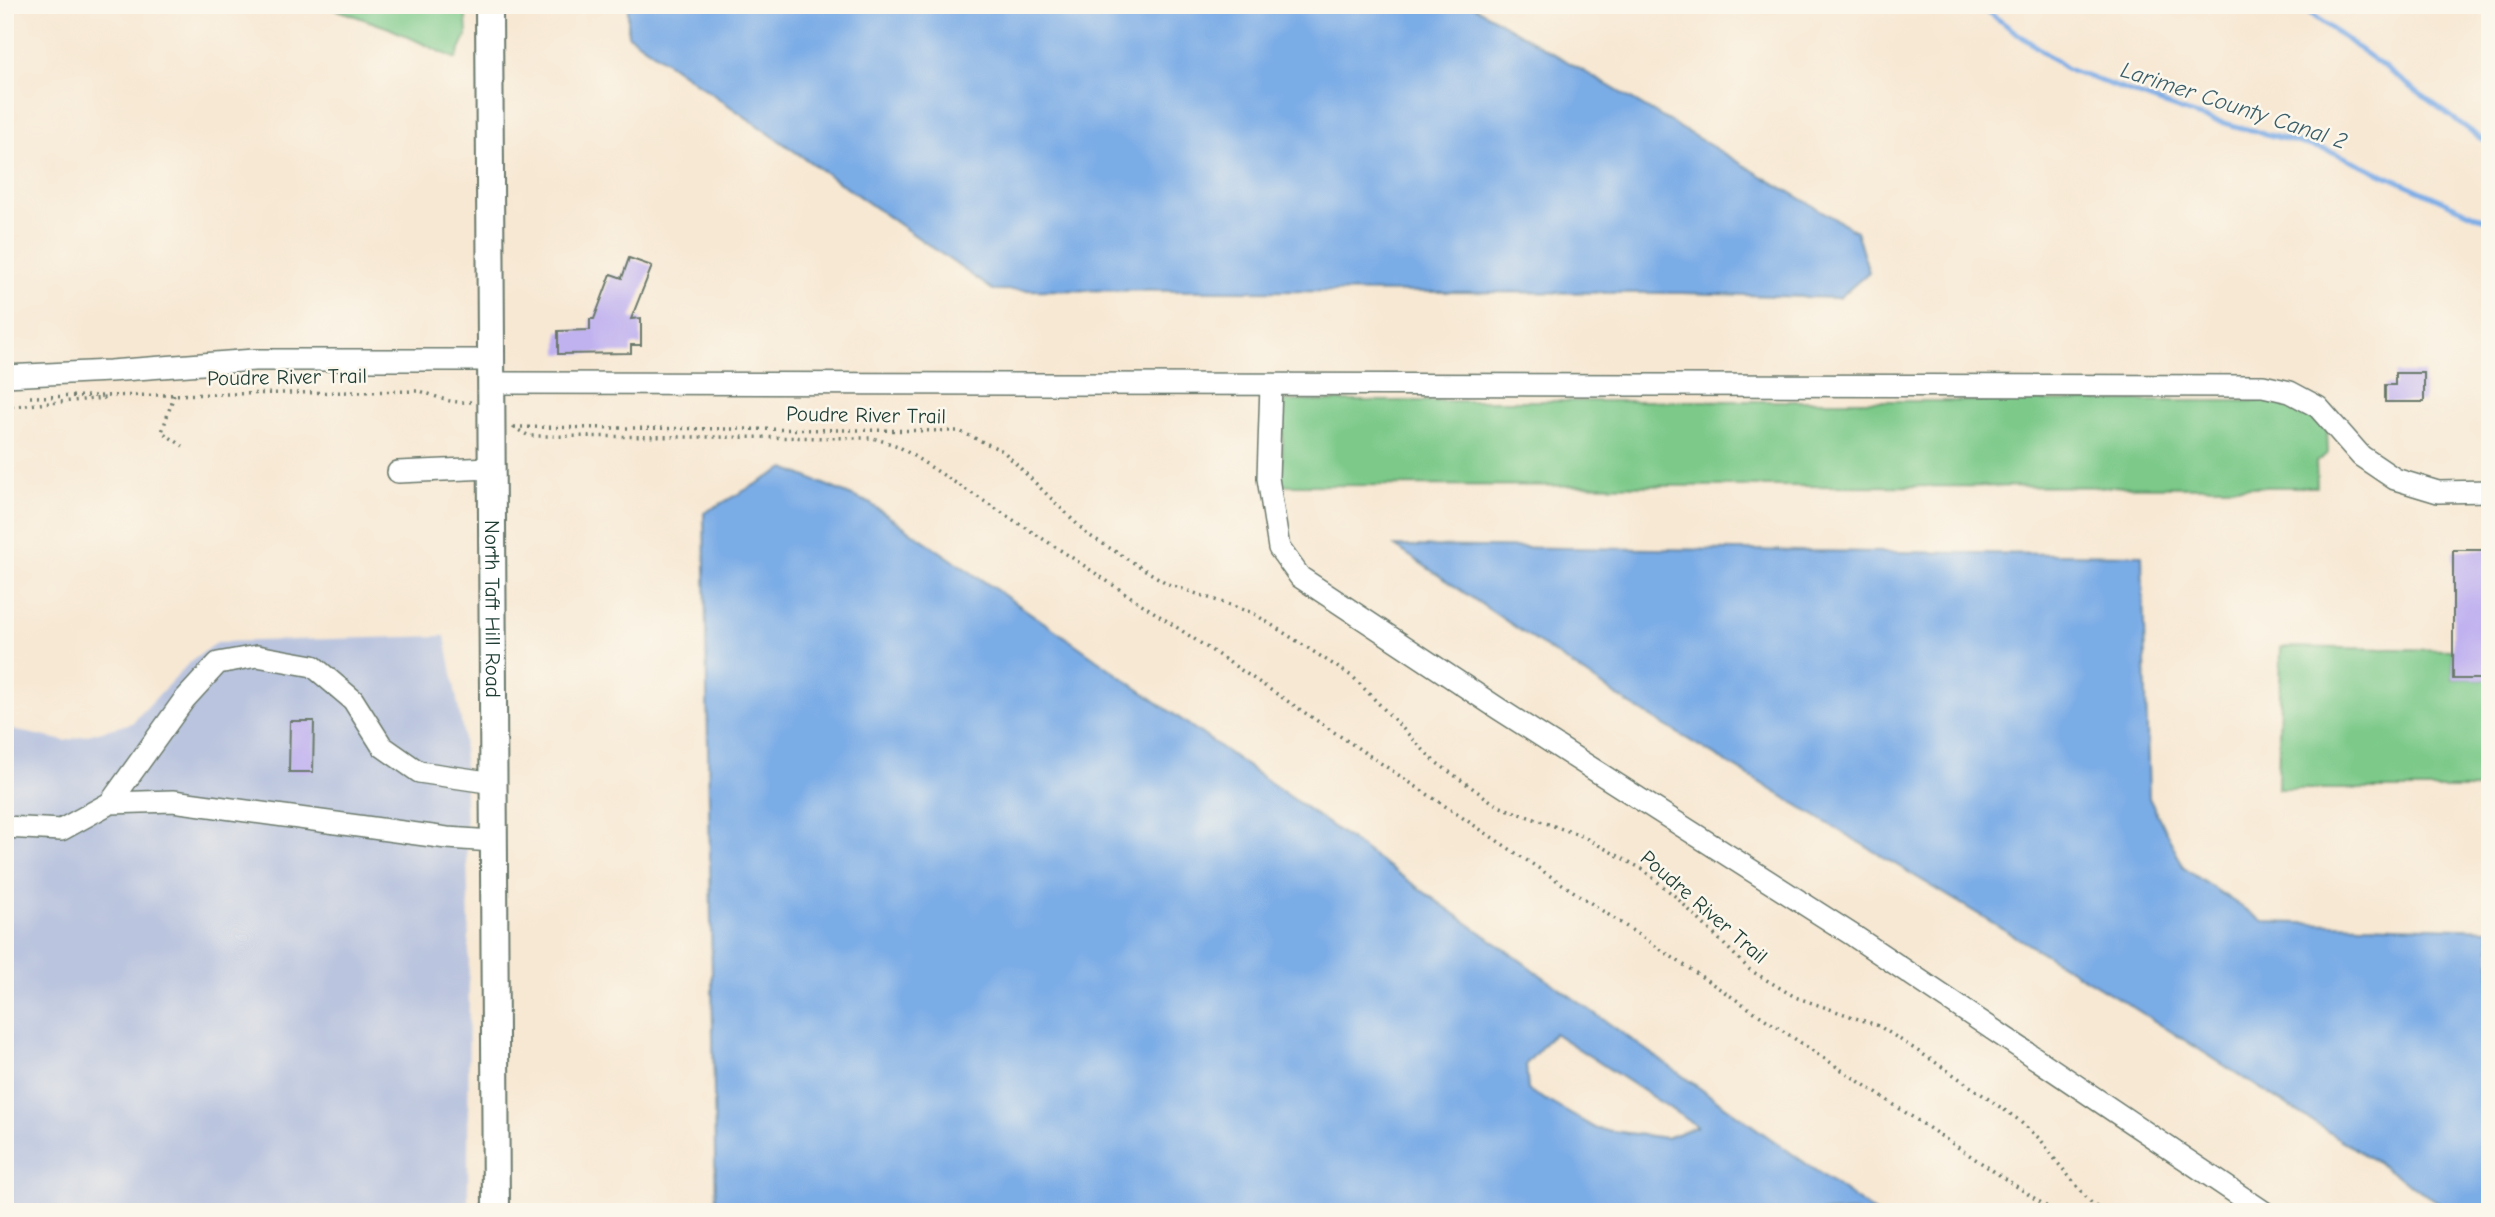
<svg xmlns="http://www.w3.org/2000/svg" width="2495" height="1217" font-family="'Comic Neue',sans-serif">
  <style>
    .industrial { fill: #bac4de }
    .green { fill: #7bc989; stroke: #4d835e; stroke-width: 2 }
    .water { fill: #7aace6; stroke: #4c748d; stroke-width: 2; fill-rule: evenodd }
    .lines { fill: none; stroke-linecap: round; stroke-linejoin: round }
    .stream { stroke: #7aace6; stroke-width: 5 }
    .building { fill: #c0b1ef }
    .minor-casing { stroke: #6b796c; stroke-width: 24 }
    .major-casing { stroke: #6b796c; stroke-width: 30 }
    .path { stroke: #6b796c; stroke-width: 3.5; stroke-dasharray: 2 5; stroke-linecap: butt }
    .minor { stroke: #fff; stroke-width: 21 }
    .major { stroke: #fff; stroke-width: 26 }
    .labels { text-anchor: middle; stroke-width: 5; stroke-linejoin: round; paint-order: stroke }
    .street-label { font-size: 21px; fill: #1f3d34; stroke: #fbf7ec }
    .water-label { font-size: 23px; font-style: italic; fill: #3a5e69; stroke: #fbf7ec }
  </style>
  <rect width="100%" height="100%" fill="#fbf7ec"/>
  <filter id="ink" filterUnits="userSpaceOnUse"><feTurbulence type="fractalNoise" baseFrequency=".0143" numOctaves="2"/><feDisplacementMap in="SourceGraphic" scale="14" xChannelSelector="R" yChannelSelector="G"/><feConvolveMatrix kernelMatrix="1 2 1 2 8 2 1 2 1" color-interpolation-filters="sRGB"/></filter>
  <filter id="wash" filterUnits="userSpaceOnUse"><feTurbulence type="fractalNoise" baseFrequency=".00686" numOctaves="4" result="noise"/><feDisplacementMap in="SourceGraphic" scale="28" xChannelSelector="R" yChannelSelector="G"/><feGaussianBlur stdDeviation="1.57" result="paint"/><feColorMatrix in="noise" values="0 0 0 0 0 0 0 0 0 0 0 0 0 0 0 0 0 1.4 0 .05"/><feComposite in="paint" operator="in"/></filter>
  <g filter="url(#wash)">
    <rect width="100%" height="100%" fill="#f7e8d3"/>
    <polygon class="industrial" points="445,636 463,732 469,923 468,1212 5,1212 5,720 13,730 65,741 132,723 189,663 217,642"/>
    <g class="green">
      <polygon points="324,5 465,5 467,34 456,59 389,28"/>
      <polygon points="1284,401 2274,401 2297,407 2327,430 2328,453 2316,462 2317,487 1281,485"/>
      <polygon points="2281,647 2453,650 2453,679 2490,679 2490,789 2278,789"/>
    </g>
    <g class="water">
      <polygon points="628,5 1471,5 1856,231 1869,272 1839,298 1682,293 993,290 628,35"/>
      <path d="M785 468 869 503 1061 634 1874 1212H716L704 513ZM1554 1033 1697 1126H1698L1666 1138 1597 1129 1528 1090 1526 1064Z"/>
      <polygon points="1395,546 2142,555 2149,798 2184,868 2264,922 2490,929 2490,1212 2454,1212 2131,1006 1631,705"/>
    </g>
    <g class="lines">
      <g class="stream">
        <polyline points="1978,5 2067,69 2194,115 2333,152 2490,222"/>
        <polyline points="2299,5 2490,145"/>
      </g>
    </g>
    <g id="blocks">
      <g class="building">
        <polygon points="629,258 652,266 631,319 641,318 641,345 631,345 631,353 558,354 558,331 590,330 590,319 594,319 611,274 622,278"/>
        <polygon points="2395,373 2424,373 2424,402 2385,402 2385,385 2395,385"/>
        <rect x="2453" y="550" width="37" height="129"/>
        <polygon points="290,721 314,721 313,772 289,772"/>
      </g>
    </g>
  </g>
  <g filter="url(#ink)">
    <use href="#blocks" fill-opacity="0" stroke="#6b796c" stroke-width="2"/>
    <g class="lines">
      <g class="minor-casing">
        <g id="minor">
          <polyline points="5,376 110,371 254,360 491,360"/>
          <polyline points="491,383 2263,386 2290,392 2318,407 2361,456 2395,479 2438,492 2490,491"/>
          <polyline points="1271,385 1268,478 1279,548 1300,577 1499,709 1854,936 2264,1212"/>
          <polyline points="398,472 490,468"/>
          <polyline points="110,803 184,700 218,663 257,656 313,666 353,700 382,746 419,772 494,783"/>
          <polyline points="5,827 61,830 110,803 173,801 447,838 493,841"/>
        </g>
      </g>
      <g class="major-casing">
        <g id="major">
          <path id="s1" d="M489 5 496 1212"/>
        </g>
      </g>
      <g class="path">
        <polyline points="174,395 162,432 183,446"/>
        <path d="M30 397 420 391C442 398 445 403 471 402"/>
        <polyline points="5,407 105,398"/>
        <polyline points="513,427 529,436 873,438 898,446 1068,555 2055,1212"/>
        <polyline points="514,427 959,431 1003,451 1087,534 1168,584 1253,613 1353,677 1434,761 1498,806 1582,836 1642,869 1676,897 1750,970 1795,997 1879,1026 1941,1066 2016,1118 2041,1140 2057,1162 2092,1204 2105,1212"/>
      </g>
      <use href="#minor" class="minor"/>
      <use href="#major" class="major"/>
    </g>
  </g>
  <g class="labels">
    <g class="street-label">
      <text transform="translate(287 377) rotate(-1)" y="7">Poudre River Trail</text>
      <text transform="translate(866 415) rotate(1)" y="7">Poudre River Trail</text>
      <text dy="7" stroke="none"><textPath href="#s1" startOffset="604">North Taft Hill Road</textPath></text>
      <text transform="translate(1704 907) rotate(41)" y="7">Poudre River Trail</text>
    </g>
    <g class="water-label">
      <text transform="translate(2234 105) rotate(18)" y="8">Larimer County Canal 2</text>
    </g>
  </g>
  <rect width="2495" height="1217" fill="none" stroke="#fbf7ec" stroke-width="28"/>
</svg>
